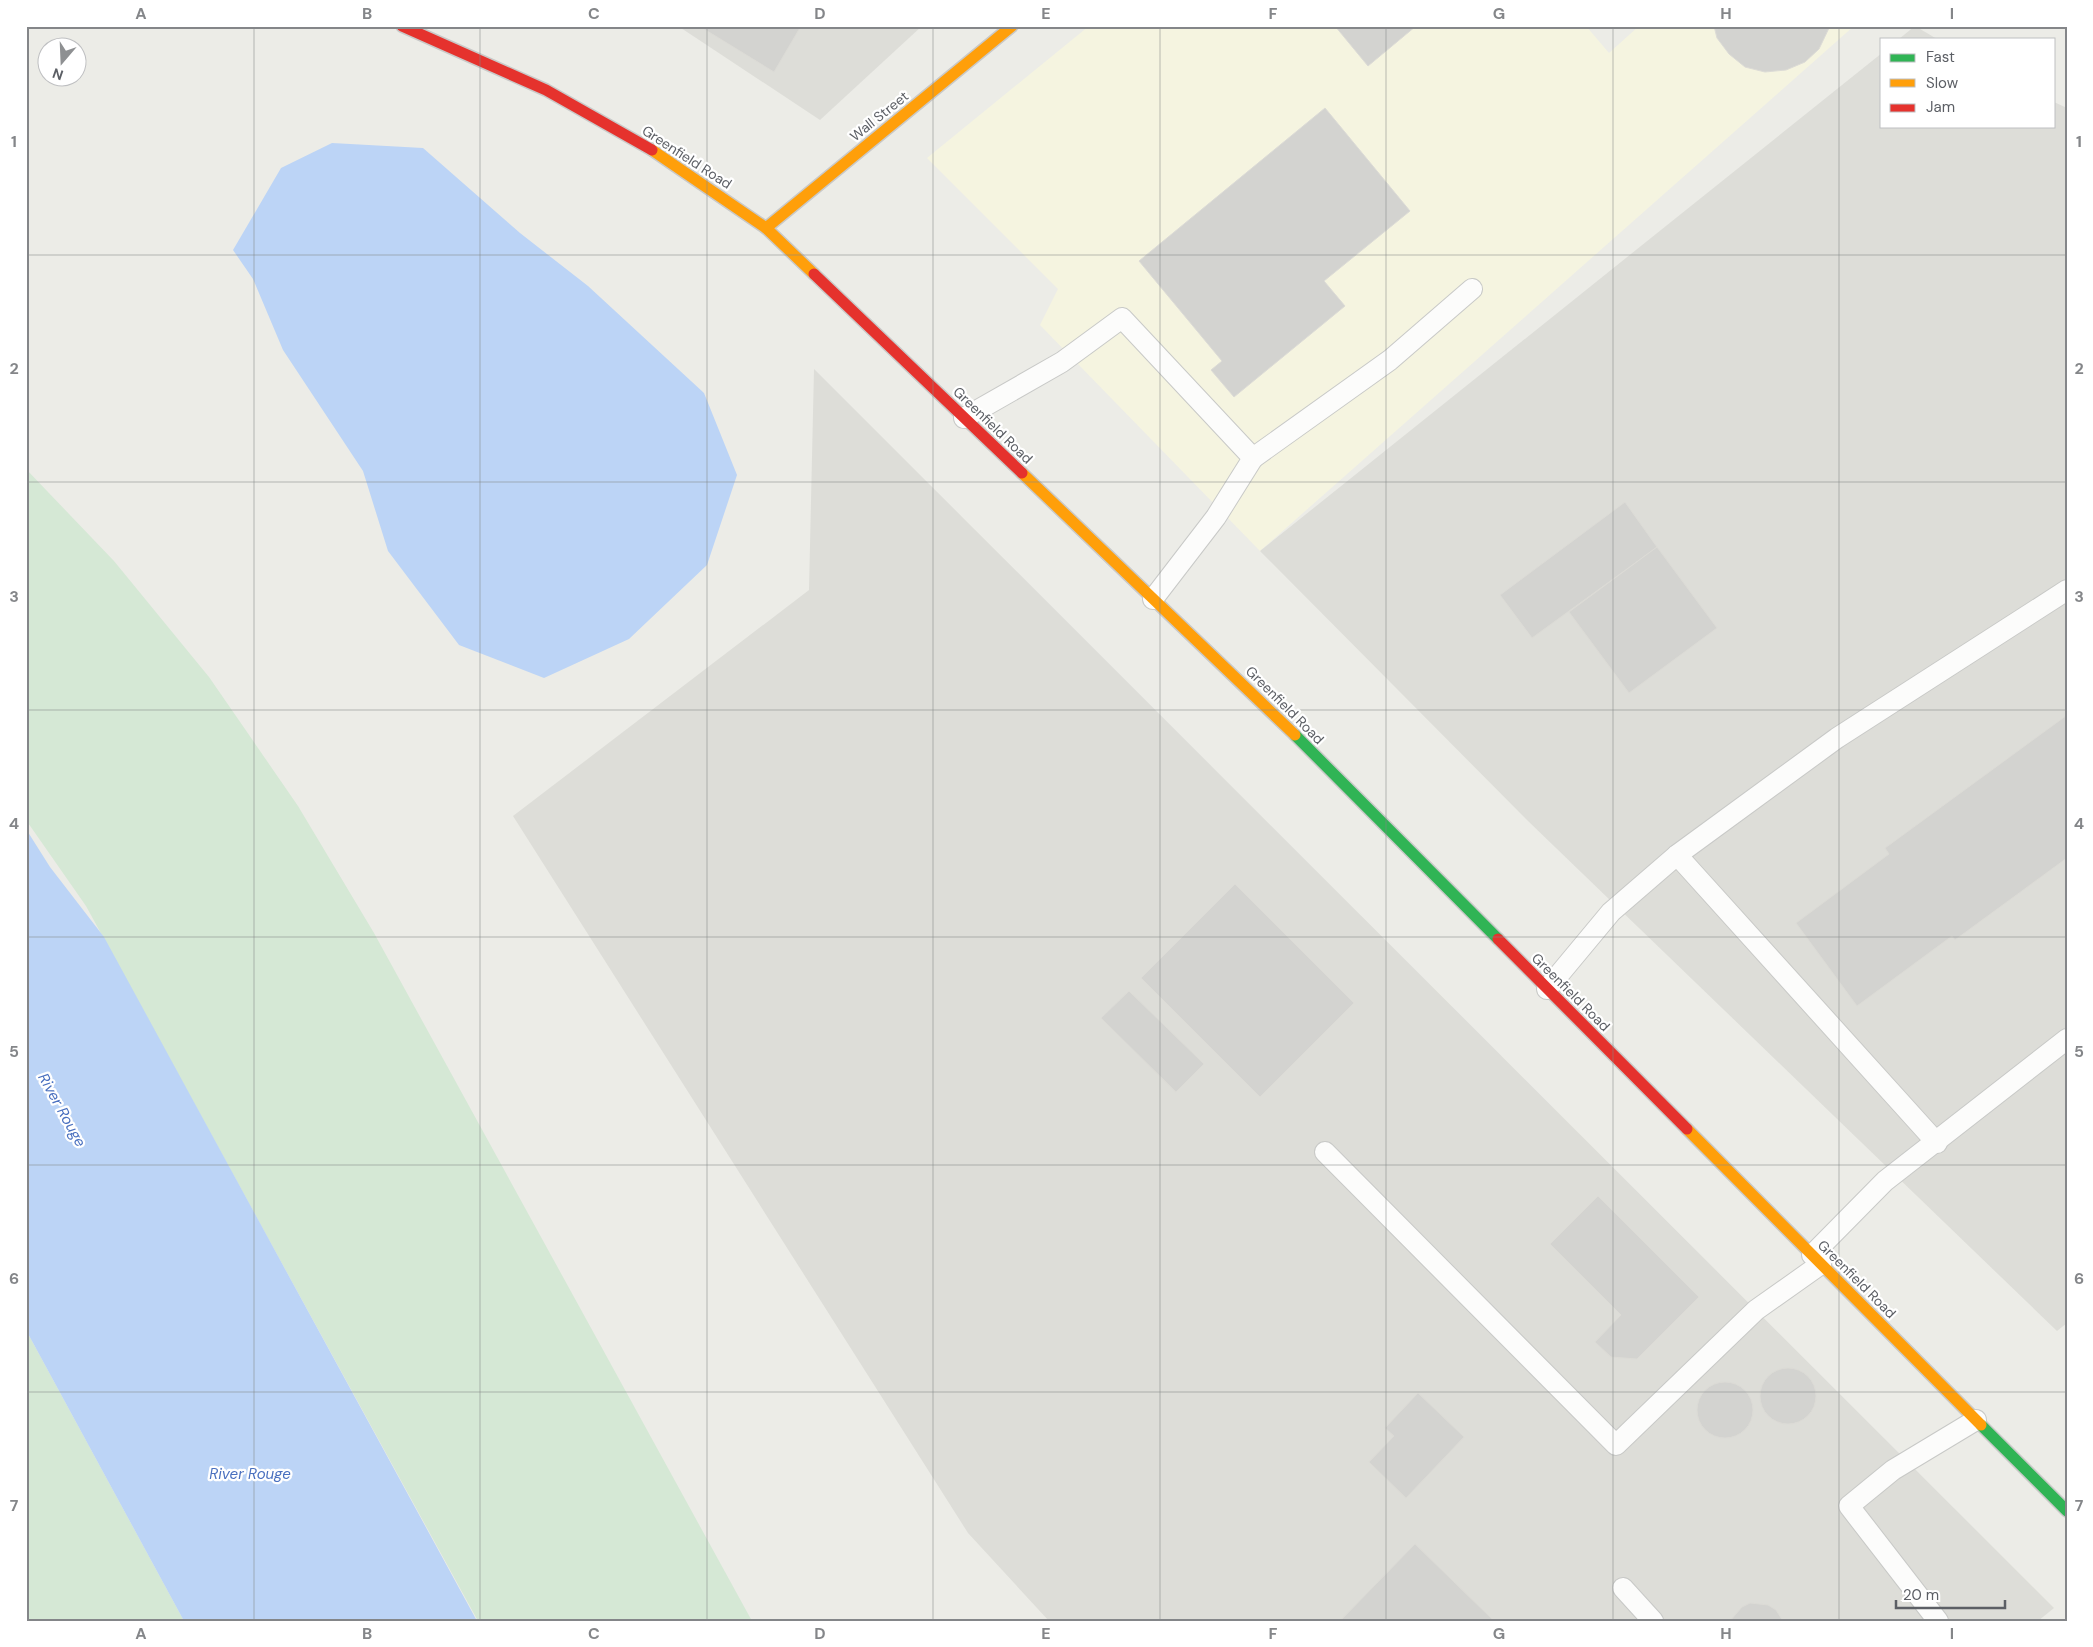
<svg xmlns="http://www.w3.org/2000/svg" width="2093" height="1647" font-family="'DM Sans',sans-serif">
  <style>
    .commercial { fill: #f5f4e0 }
    .industrial { fill: #ddddd8 }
    .green { fill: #d5e8d5 }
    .water { fill: #bcd4f6 }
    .building { fill: #d3d3d0; stroke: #dcdbd6 }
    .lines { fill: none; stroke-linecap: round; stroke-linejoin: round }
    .lane-casing { stroke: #c8c9c7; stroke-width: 22 }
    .fast-casing { stroke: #c9c9c8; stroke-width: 14 }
    .slow-casing { stroke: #c9c9c8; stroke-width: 14 }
    .jam-casing { stroke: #c9c9c8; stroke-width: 14 }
    .lane { stroke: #fcfcfb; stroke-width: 20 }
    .fast { stroke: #30b455; stroke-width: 11 }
    .slow { stroke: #ff9f0a; stroke-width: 11 }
    .jam { stroke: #e5322d; stroke-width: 11 }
    .grid { fill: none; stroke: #848689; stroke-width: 1; stroke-opacity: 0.55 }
    .labels { text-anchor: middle; stroke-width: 4.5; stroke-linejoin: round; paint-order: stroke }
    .street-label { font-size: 14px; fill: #5c5f65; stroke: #fff }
    .water-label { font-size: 15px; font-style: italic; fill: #4a70bf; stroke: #fff }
    .neatline { fill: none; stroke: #848689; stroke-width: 2 }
    .grid-label { font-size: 16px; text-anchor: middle; font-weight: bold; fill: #848689 }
  </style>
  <rect width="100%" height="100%" fill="#ecece7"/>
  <polygon class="commercial" points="1089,26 1586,26 1609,53 1639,26 1854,26 1260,551 1040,325 1058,289 927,158"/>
  <g class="industrial">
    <polygon points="678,26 922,26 820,120"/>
    <polygon points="1915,26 1937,39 1899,39"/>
    <polygon points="1882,53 1882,126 2054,126 2054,102 2067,108 2067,1323 2057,1331 1528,821 1260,551"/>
    <polygon points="814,369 2054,1608 2038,1621 1049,1621 968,1533 513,816 809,590"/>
  </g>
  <g class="green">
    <polygon points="26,469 114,561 209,677 298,806 374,933 752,1621 478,1621 86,906 26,820"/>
    <polygon points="26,1330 184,1621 26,1621"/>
  </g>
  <g class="water">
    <polygon points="332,143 423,148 520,233 588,286 704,393 737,475 707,565 629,639 544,678 459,645 388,551 363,471 283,350 253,279 233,250 281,168"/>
    <polygon points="26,829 50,867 104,937 477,1621 184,1621 26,1330"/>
  </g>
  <g class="building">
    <polygon points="699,26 801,26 774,72"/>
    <polygon points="1335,26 1416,26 1368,66"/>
    <polygon points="1714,26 1830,26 1819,49 1805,62 1786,70 1765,72 1745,67 1729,54 1717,38"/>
    <polygon points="1325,108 1410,211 1324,281 1345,306 1234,397 1211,370 1222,361 1139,261"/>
    <polygon points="1625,502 1657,547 1532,638 1500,595"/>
    <polygon points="1657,547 1717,628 1629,693 1569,612"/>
    <polygon points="2067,715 2067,858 1955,940 1952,936 1857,1006 1796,923 1889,854 1885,848"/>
    <polygon points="1235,884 1354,1003 1260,1097 1141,978"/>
    <polygon points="1129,991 1204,1064 1176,1092 1101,1018"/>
    <polygon points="1598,1196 1699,1297 1637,1359 1611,1357 1595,1342 1621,1315 1550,1244"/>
    <circle cx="1788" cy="1396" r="28"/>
    <circle cx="1725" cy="1410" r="28"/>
    <polygon points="1418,1393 1464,1437 1406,1498 1369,1462 1394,1436 1385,1428"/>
    <polygon points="1415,1544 1494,1621 1340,1621"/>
    <polygon points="1750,1603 1768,1605 1776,1610 1783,1621 1730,1621 1742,1607"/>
  </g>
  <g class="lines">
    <g class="lane-casing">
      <g id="lane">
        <polyline points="964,418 1062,362 1122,318 1253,458 1216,517 1153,599"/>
        <polyline points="1253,458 1390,360 1472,289"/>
        <polyline points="1677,855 1937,1143"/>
        <polyline points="1547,989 1611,912 1677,855 1837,738 2067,590"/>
        <polyline points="1325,1152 1616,1445 1756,1310 1821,1264"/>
        <polyline points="1812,1255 1885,1181 2067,1039"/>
        <polyline points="1623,1588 1653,1621"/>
        <polyline points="1938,1621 1849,1506 1893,1470 1976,1420"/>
      </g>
    </g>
    <g class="fast-casing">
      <g id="fast">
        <polyline points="1295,735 1498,939"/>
        <polyline points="1981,1425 2067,1511"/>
      </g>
    </g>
    <g class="slow-casing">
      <g id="slow">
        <polyline points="652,150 766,228 814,274"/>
        <polyline points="766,228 1012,26"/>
        <polyline points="1022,473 1295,735"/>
        <polyline points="1687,1129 1981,1425"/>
      </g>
    </g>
    <g class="jam-casing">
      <g id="jam">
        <polyline points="402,26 546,90 652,150"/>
        <polyline points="814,274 1022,473"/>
        <polyline points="1498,939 1687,1129"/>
      </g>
    </g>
    <use href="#lane" class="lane"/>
    <use href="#fast" class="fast"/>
    <use href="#slow" class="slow"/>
    <use href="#jam" class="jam"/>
  </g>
  <path class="grid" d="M254 26V1621M480 26V1621M707 26V1621M933 26V1621M1160 26V1621M1386 26V1621M1613 26V1621M1839 26V1621M26 255H2067M26 482H2067M26 710H2067M26 937H2067M26 1165H2067M26 1392H2067"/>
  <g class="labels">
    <g class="street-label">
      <text transform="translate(879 116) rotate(-39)" y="5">Wall Street</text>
      <text transform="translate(687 157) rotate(33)" y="5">Greenfield Road</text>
      <text transform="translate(993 425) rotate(44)" y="5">Greenfield Road</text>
      <text transform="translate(1285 705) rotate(45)" y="5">Greenfield Road</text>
      <text transform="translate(1571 992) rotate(45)" y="5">Greenfield Road</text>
      <text transform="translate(1857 1279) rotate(45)" y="5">Greenfield Road</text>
    </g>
    <g class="water-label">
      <text transform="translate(62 1110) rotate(61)" y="5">River Rouge</text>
      <text x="250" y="1479">River Rouge</text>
    </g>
  </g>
  <rect width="2093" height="1647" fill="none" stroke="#ffffff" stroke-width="55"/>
  <rect x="1880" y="38" width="175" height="90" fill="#ffffff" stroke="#bebfc1"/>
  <rect x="1890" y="54" width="25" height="8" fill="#30b455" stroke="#bebfc1"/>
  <text x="1926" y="62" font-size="15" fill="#5c5f65">Fast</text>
  <rect x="1890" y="79" width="25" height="8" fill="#ff9f0a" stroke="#bebfc1"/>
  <text x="1926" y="88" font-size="15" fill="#5c5f65">Slow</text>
  <rect x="1890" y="104" width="25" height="8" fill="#e5322d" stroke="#bebfc1"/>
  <text x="1926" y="112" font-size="15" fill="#5c5f65">Jam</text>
  <g transform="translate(62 62) rotate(199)"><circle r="24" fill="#ffffff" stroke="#bebfc1"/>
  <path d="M0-4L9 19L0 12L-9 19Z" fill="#8e9092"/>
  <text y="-8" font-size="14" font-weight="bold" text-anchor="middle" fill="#5c5f65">N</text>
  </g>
  <path d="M1896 1600v8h109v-8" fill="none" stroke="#5c5f65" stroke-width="2.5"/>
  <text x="1903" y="1600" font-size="15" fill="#5c5f65" stroke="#ffffff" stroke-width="4" paint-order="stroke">20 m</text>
  <rect x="28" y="28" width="2038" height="1592" class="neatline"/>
  <g class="grid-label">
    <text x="141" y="19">A</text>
    <text x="367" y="19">B</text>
    <text x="594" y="19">C</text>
    <text x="820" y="19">D</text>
    <text x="1046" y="19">E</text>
    <text x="1273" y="19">F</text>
    <text x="1499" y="19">G</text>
    <text x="1726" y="19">H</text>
    <text x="1952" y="19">I</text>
    <text x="14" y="147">1</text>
    <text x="2079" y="147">1</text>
    <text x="14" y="374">2</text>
    <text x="2079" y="374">2</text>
    <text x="14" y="602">3</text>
    <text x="2079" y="602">3</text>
    <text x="14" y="829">4</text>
    <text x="2079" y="829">4</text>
    <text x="14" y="1057">5</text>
    <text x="2079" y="1057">5</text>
    <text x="14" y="1284">6</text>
    <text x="2079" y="1284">6</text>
    <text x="14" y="1511">7</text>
    <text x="2079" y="1511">7</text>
    <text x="141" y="1639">A</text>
    <text x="367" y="1639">B</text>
    <text x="594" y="1639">C</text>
    <text x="820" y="1639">D</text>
    <text x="1046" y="1639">E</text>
    <text x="1273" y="1639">F</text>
    <text x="1499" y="1639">G</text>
    <text x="1726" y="1639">H</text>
    <text x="1952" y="1639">I</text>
  </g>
</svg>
